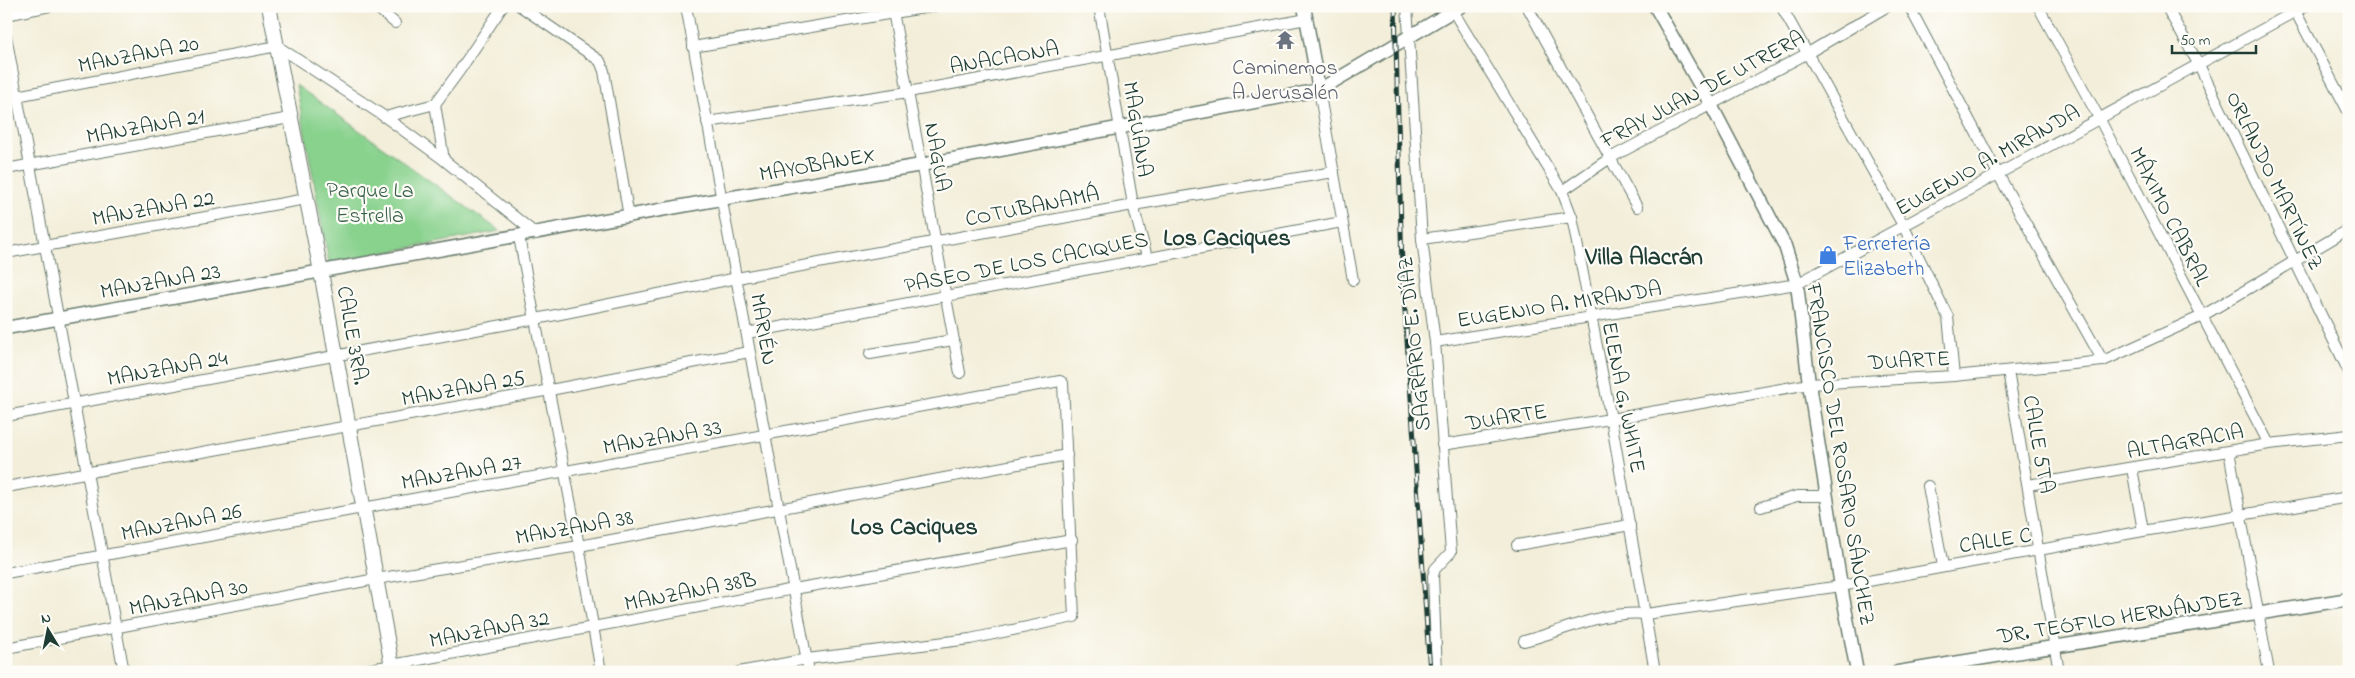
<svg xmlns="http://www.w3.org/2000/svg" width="2355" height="678" font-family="'Indie Flower',sans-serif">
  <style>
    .green { fill: #89d28e; stroke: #548861 }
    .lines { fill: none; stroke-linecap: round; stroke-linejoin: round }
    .minor-casing { stroke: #697b6e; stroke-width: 12 }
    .tertiary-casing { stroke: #697b6e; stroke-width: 15 }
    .secondary-casing { stroke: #697b6e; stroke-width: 16 }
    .minor { stroke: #fff; stroke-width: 10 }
    .tertiary { stroke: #fff; stroke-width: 12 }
    .secondary { stroke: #fff; stroke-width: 14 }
    .rail-casing { stroke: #1f3d34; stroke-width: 5 }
    .rail { stroke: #fdfcf7; stroke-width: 3; stroke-dasharray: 9; stroke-linecap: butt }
    .labels { text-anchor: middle; stroke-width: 4.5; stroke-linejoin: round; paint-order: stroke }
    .street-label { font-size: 22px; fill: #1f3d34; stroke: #fdfcf7 }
    .worship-label { font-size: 22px; fill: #5b616d; stroke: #fdfcf7 }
    .park-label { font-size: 22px; fill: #3a624a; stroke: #fdfcf7 }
    .shop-label { font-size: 22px; fill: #366cbe; stroke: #fdfcf7; text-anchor: start }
    .neighbourhood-label { font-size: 24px; font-weight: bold; fill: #1f3d34; stroke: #fdfcf7 }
  </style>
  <rect width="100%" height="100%" fill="#fdfcf7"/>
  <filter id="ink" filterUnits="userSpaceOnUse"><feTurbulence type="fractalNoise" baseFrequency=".02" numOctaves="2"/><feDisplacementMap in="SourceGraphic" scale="10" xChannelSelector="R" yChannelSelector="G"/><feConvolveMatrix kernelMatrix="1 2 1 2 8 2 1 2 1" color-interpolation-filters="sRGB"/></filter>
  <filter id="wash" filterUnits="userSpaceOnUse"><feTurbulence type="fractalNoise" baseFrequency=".0096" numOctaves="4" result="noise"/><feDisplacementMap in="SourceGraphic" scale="20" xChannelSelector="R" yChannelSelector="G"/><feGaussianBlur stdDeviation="1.12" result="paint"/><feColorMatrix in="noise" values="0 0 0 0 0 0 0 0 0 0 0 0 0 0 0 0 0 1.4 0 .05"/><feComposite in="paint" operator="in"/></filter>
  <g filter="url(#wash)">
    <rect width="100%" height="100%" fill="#f3eed9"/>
    <polygon class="green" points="296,85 500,231 329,263"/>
  </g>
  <g filter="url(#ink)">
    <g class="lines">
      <g class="minor-casing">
        <g id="minor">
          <polyline points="375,6 395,23"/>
          <polyline points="520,6 600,61 604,71 629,217"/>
          <polyline points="686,6 809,672"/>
          <polyline points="892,6 960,373"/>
          <polyline points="1099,6 1133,205 1147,257"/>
          <polyline points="1407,6 1422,239 1435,342 1451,552 1435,569 1433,576 1437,672"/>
          <polyline points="1527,6 1637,207"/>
          <polyline points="1781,6 1904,227 1948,317 1954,376"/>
          <polyline points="1909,6 1998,174 2103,361"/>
          <polyline points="2038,6 2099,118 2269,444"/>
          <polyline points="2166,6 2199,65 2349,372"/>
          <polyline points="2293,7 2349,113"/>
          <polyline points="1453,11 1562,191 1572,217 1611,419 1655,672"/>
          <polyline points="6,15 50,6"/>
          <polyline points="6,36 124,672"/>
          <polyline points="693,47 935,6"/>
          <polyline points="1319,90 1353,280"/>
          <polyline points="6,98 277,46 385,117 444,160 536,234"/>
          <polyline points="435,104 444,160"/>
          <polyline points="385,117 435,104 460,70 503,6"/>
          <polyline points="707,122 908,92 1307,19"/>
          <polyline points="6,169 290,118"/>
          <polyline points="1562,191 1610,158 1808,53 1888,6"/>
          <polyline points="519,237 579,546 601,672"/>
          <polyline points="1422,239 1572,217"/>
          <polyline points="6,253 306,199"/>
          <polyline points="747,333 1342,222"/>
          <polyline points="1435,342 1797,284 2305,6"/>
          <polyline points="870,354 953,340"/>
          <polyline points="2008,371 2059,672"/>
          <polyline points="6,416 536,319 737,278 1133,205 1334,172"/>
          <polyline points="1442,445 1611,419 1809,384 1954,376 2103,361 2202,316 2349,229"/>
          <polyline points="2229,451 2269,672"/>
          <polyline points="2132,468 2143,531"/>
          <polyline points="2028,485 2269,444 2349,435"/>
          <polyline points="1928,486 1943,566"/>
          <polyline points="6,487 550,390 749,352"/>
          <polyline points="1761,507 1797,496 1827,496"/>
          <polyline points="1517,545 1630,525"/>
          <path d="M6 573C357 508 709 448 1060 381L1063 383 1074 617 970 639 807 659 739 672"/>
          <path d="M1524 641C1564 631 1604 610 1646 614L1841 586 2143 531 2349 497"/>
          <polyline points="6,648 376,579 579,546 1067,455"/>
          <polyline points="355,672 794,589 1072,540"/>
        </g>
      </g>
      <g class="tertiary-casing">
        <g id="tertiary">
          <polyline points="1304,6 1319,90"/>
          <polyline points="1655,6 1710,103 1785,246 1797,284 1809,384 1841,586 1857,672"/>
          <polyline points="6,328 721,199 921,165 1319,90 1461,6"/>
          <polyline points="1898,672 2349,599"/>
        </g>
      </g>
      <g class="secondary-casing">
        <polyline id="secondary" points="269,6 321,272 393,672"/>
      </g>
      <use href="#minor" class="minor"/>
      <use href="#tertiary" class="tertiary"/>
      <use href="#secondary" class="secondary"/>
      <g class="rail-casing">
        <polyline id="rail" points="1395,6 1402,268 1430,672"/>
      </g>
      <use href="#rail" class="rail"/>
    </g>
  </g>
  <defs>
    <g id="temple-bare" transform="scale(1.5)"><path d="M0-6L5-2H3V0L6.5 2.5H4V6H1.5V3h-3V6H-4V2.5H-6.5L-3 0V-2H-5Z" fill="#6b7280" stroke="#fdfcf7" stroke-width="2.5" paint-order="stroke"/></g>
    <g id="shop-bare" transform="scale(1.5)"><path d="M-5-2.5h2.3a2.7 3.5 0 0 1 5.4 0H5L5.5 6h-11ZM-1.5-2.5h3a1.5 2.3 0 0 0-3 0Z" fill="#3f7fe0" stroke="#fdfcf7" stroke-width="2.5" paint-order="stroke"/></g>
  </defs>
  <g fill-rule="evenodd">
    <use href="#temple-bare" x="1285" y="40"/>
    <use href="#shop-bare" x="1828" y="255"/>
  </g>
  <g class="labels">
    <g class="street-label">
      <text transform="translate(138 53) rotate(-11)" y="8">MANZANA 20</text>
      <text transform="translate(1004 56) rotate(-10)" y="8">ANACAONA</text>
      <text transform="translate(1702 88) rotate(-28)" y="8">FRAY JUAN DE UTRERA</text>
      <text transform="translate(145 125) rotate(-10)" y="8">MANZANA 21</text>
      <text transform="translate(1139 129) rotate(81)" y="8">MAGUANA</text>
      <text transform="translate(939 157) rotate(80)" y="8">NAGUA</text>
      <text transform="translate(1987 159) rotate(-29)" y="8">EUGENIO A. MIRANDA</text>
      <text transform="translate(817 163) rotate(-10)" y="8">MAYOBANEX</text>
      <text transform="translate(2276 180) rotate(64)" y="8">ORLANDO MARTÍNEZ</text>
      <text transform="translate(1032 205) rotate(-11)" y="8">COTUBANAMÁ</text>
      <text transform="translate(153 207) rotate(-10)" y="8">MANZANA 22</text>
      <text transform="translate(2171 216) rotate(63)" y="8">MÁXIMO CABRAL</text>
      <text transform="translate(1026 261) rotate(-11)" y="8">PASEO DE LOS CACIQUES</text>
      <text transform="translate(160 280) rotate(-10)" y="8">MANZANA 23</text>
      <text transform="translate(1559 303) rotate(-9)" y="8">EUGENIO A. MIRANDA</text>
      <text transform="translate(765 329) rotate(80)" y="8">MARIÉN</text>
      <text transform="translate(354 335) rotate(80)" y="8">CALLE 3RA.</text>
      <text transform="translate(1413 344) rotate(-96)" y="8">SAGRARIO E. DÍAZ</text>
      <text transform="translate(1909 359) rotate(-3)" y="8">DUARTE</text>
      <text transform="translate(167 367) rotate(-10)" y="8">MANZANA 24</text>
      <text transform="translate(463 387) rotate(-10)" y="8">MANZANA 25</text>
      <text transform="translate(1625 397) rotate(79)" y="8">ELENA G. WHITE</text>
      <text transform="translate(1506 416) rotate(-9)" y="8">DUARTE</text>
      <text transform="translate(662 436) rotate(-10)" y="8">MANZANA 33</text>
      <text transform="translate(2185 440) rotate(-10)" y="8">ALTAGRACIA</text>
      <text transform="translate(2040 444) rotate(80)" y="8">CALLE 5TA</text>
      <text transform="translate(1842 454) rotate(81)" y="8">FRANCISCO DEL ROSARIO SÁNCHEZ</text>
      <text transform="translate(461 471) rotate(-10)" y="8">MANZANA 27</text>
      <text transform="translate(181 521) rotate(-11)" y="8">MANZANA 26</text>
      <text transform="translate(574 526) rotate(-10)" y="8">MANZANA 38</text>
      <text transform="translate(1995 539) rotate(-9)" y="8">CALLE C</text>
      <text transform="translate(690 590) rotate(-11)" y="8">MANZANA 38B</text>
      <text transform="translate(188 596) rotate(-11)" y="8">MANZANA 30</text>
      <text transform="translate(2120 616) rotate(-9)" y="8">DR. TEÓFILO HERNÁNDEZ</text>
      <text transform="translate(489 628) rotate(-11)" y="8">MANZANA 32</text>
    </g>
    <g class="worship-label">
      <text x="1285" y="74">Caminemos<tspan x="1285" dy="25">A Jerusalén</tspan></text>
    </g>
    <g class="park-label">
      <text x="370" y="197">Parque La<tspan x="370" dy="25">Estrella</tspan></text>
    </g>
    <g class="shop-label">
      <text x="1843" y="250">Ferretería<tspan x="1843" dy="25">Elizabeth</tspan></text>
    </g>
    <g class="neighbourhood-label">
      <text x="1227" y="245">Los Caciques</text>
      <text x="1644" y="264">Villa Alacrán</text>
      <text x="914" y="534">Los Caciques</text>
    </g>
  </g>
  <rect width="2355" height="678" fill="none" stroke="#fdfcf7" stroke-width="25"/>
  <g transform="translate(48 630) rotate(350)" stroke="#fdfcf7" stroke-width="4" paint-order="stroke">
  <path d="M0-4L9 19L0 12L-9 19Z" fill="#1f3d34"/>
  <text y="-8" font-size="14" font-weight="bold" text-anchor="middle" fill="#1f3d34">N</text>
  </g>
  <path d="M2172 45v8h84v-8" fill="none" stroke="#1f3d34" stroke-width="2.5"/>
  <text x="2180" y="45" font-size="15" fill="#1f3d34" stroke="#fdfcf7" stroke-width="4" paint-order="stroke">50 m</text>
</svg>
